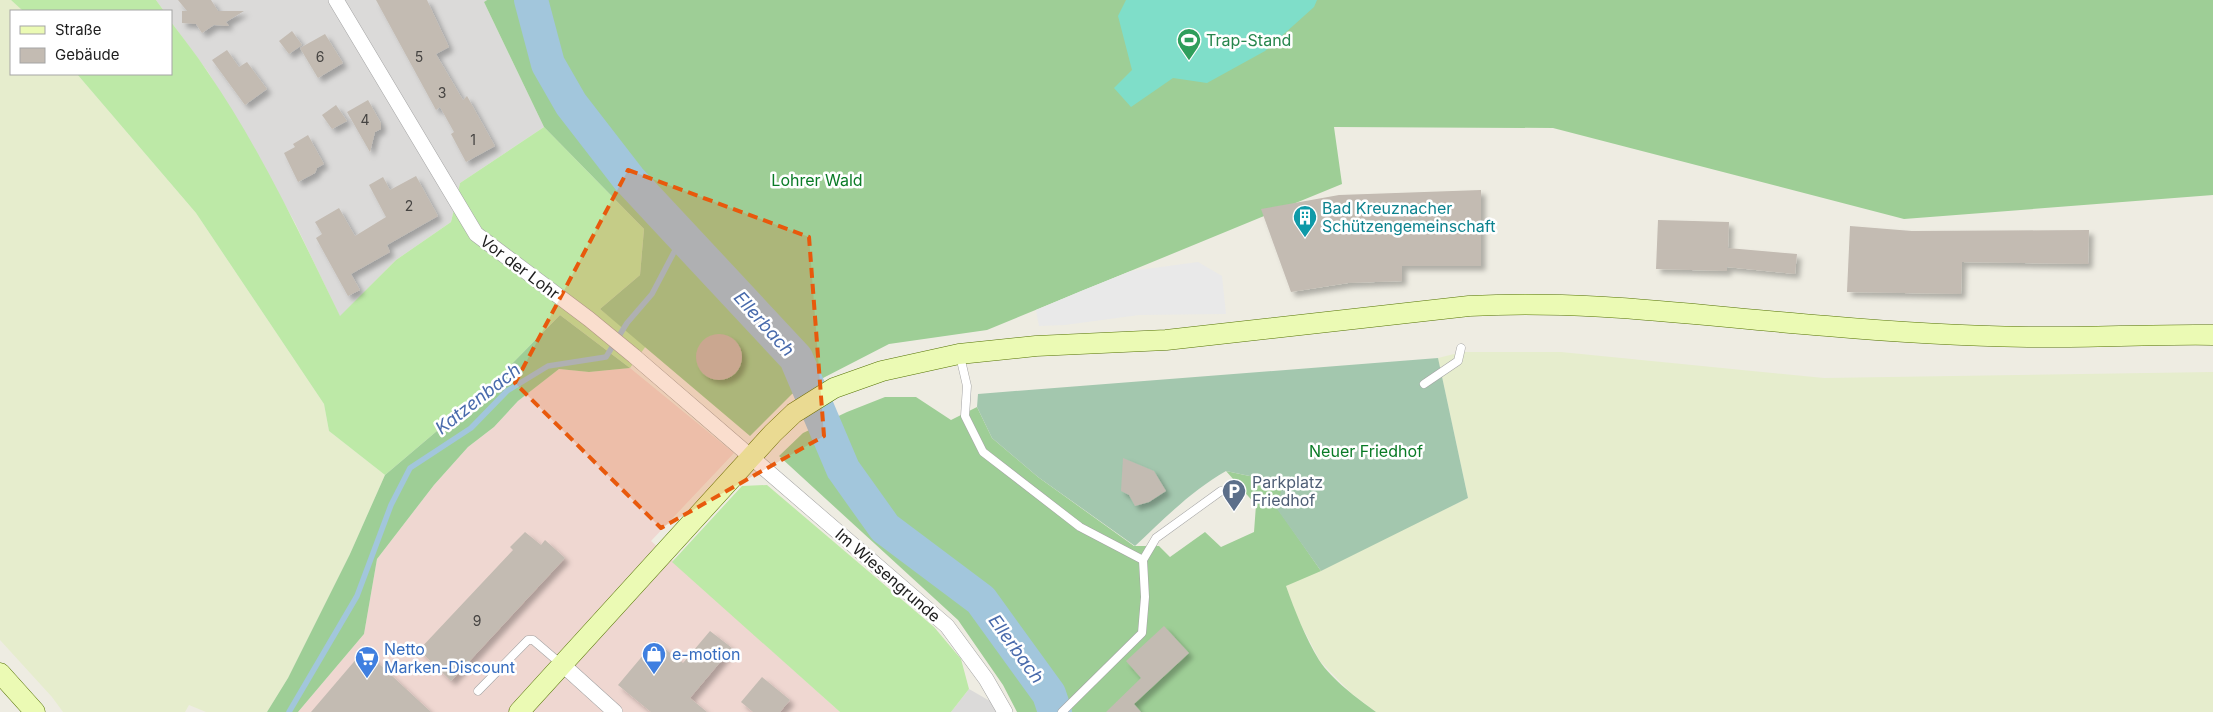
<svg xmlns="http://www.w3.org/2000/svg" width="2213" height="712" font-family="Inter,sans-serif">
  <style>
    .residential { fill: #dbdad9 }
    .commercial { fill: #efd7d1 }
    .farmland { fill: #e6edcd }
    .grass { fill: #bde9a7 }
    .forest { fill: #9ece96 }
    .cemetery { fill: #a3c7ae }
    .pitch { fill: #7fdec9 }
    .parking { fill: #e9e9e9 }
    .lines { fill: none; stroke-linecap: round; stroke-linejoin: round }
    .stream { stroke: #a2c6dc; stroke-width: 5.5 }
    .river { stroke: #a2c6dc; stroke-width: 34 }
    .building { fill: #c3bbb2; filter: url(#shadow) }
    .service-casing { stroke: #a4a4a4; stroke-width: 9 }
    .minor-casing { stroke: #a4a4a4; stroke-width: 16 }
    .secondary-casing { stroke: #557304; stroke-width: 21 }
    .service { stroke: #fff; stroke-width: 8 }
    .minor { stroke: #fff; stroke-width: 15 }
    .secondary { stroke: #ebfab4; stroke-width: 20 }
    .marked { fill: #e8590c; fill-opacity: 0.2; stroke: #e8590c; stroke-width: 4; stroke-dasharray: 10 6; stroke-linejoin: round }
    .labels { text-anchor: middle; stroke-width: 5; stroke-linejoin: round; paint-order: stroke }
    .number-label { font-size: 14px; fill: #464442 }
    .leisure-label { font-size: 16px; fill: #27864d; stroke: #fff; text-anchor: start }
    .park-label { font-size: 16px; fill: #0a7b26; stroke: #fff }
    .culture-label { font-size: 16px; fill: #0d838f; stroke: #fff; text-anchor: start }
    .street-label { font-size: 16px; fill: #1d1d1d; stroke: #fff }
    .service-label { font-size: 16px; fill: #4e5e75; stroke: #fff; text-anchor: start }
    .shop-label { font-size: 16px; fill: #366cbe; stroke: #fff; text-anchor: start }
    .water-label { font-size: 18px; font-style: italic; fill: #496bac; stroke: #fff }
  </style>
  <defs>
    <filter id="shadow"><feDropShadow dx="4.5" dy="4.5" stdDeviation="2.5" flood-color="#0004"/></filter>
  </defs>
  <rect width="100%" height="100%" fill="#eeece2"/>
  <g class="residential">
    <polygon points="156,0 487,0 484,2 544,127 460,183 451,222 396,260 340,317 295,223 255,151 208,72 171,22 171,11 164,11"/>
    <polygon points="969,689 1009,712 951,712"/>
  </g>
  <polygon class="commercial" points="630,368 734,453 651,541 840,712 298,712 364,634 377,559 434,485 468,447 494,427 518,401 559,369 589,372"/>
  <g class="farmland">
    <polygon points="0,0 11,0 23,11 11,11 11,74 77,74 196,213 324,404 329,431 385,475 350,554 288,678 267,712 206,712 189,705 185,712 63,712 52,697 0,640"/>
    <polygon points="1462,352 1561,352 1824,378 2213,372 2213,712 1376,712 1351,693 1320,661 1296,615 1286,586 1468,498 1438,358"/>
  </g>
  <g class="grass">
    <polygon points="11,0 156,0 164,11 23,11"/>
    <path d="M171 22C183 38 196 54 207 71 259 146 300 234 340 316L396 260 451 222 460 183 544 127 644 229 640 275 600 309 646 346 630 368 560 315 490 386 385 475 329 431 324 404 196 213 77 74H171Z"/>
    <polygon points="767,485 934,627 961,659 969,689 951,712 840,712 672,562 742,486"/>
  </g>
  <g class="forest">
    <polygon points="487,0 2213,0 2213,195 1904,219 1553,128 1334,127 1342,184 987,330 889,344 792,394 750,436 600,309 640,275 644,229 544,127 484,2"/>
    <polygon points="560,315 630,368 589,372 559,369 518,401 494,427 468,447 434,485 377,559 364,634 298,712 267,712 288,678 350,554 385,475 490,386"/>
    <path d="M885 397H916L951 420 977 407 992 438 1038 477 1134 546H1159L1170 557 1205 532 1221 547 1254 532 1256 505 1226 471 1283 483 1278 509 1321 571 1286 586C1295 611 1305 637 1319 660 1332 680 1357 698 1376 712H1017L1003 685 958 620 779 456 803 433 847 412Z"/>
  </g>
  <path class="cemetery" d="M1438 358 1468 498 1321 571 1277 509 1283 483 1226 471C1191 491 1164 519 1135 546L1038 477 992 438 977 407 978 394Z"/>
  <polygon class="pitch" points="1126,0 1317,0 1314,7 1265,51 1207,83 1173,78 1131,107 1114,88 1132,70 1118,16"/>
  <polygon class="parking" points="1198,262 1222,276 1226,314 1139,315 1065,325 1039,326 1036,310 1081,291 1131,271"/>
  <g class="lines">
    <polyline class="stream" points="289,712 357,596 391,505 410,468 471,428 507,391 548,366 606,357 627,323 652,294 683,235"/>
    <polyline class="river" points="531,0 548,64 571,104 629,179 796,358 843,469 885,528 981,600 1049,694 1055,712"/>
  </g>
  <g class="building">
    <polygon points="178,0 211,0 218,11 244,11 226,22 229,26 214,25 202,33 196,24 182,23 182,11 187,11"/>
    <polygon points="376,0 427,0 449,47 436,54 463,100 467,96 495,146 466,162 451,134 454,132 440,107 436,110"/>
    <polygon points="292,31 302,45 289,54 279,41"/>
    <polygon points="325,34 343,63 318,78 300,48"/>
    <polygon points="227,50 239,67 247,62 267,89 245,105 212,60"/>
    <polygon points="368,100 381,123 381,129 375,132 370,152 347,112"/>
    <polygon points="336,105 347,121 332,129 322,115"/>
    <polygon points="308,135 324,164 317,168 315,173 298,182 284,153 295,147 293,144"/>
    <polygon points="416,176 438,216 387,245 390,252 351,274 360,290 348,296 316,238 322,234 315,222 339,208 355,236 386,217 369,185 383,177 390,190"/>
    <polygon points="1481,190 1481,266 1402,266 1402,281 1348,283 1291,292 1261,209 1339,195"/>
    <polygon points="1658,220 1729,222 1728,248 1797,254 1795,274 1727,267 1727,271 1656,269"/>
    <polygon points="1850,226 1912,231 2089,230 2088,264 1962,262 1961,294 1847,292"/>
    <circle cx="719" cy="357" r="23"/>
    <polygon points="1123,458 1154,471 1166,491 1149,502 1135,506 1129,495 1121,491"/>
    <polygon points="525,532 541,545 545,540 565,558 451,681 419,650 513,550 510,547"/>
    <polygon points="1164,626 1189,653 1134,704 1141,712 1106,712 1141,678 1126,661"/>
    <polygon points="710,631 732,648 690,698 707,712 651,712 618,685 655,641 683,663"/>
    <polygon points="364,650 431,712 311,712"/>
    <polygon points="762,677 790,700 780,712 753,712 741,702"/>
  </g>
  <g class="lines">
    <g class="service-casing">
      <g id="service">
        <polyline points="960,356 967,386 965,416 983,452 1080,527 1143,560"/>
        <polyline points="1424,384 1458,361 1461,348"/>
        <polyline points="478,691 528,640 533,640 561,664"/>
        <polyline points="1062,712 1142,633 1145,597 1143,560 1156,538 1221,491"/>
      </g>
    </g>
    <g class="minor-casing">
      <g id="minor">
        <polyline points="336,0 476,234 589,319 634,356 947,626 986,679 1005,712"/>
        <polyline points="563,665 615,712"/>
      </g>
    </g>
    <g class="secondary-casing">
      <g id="secondary">
        <polyline points="0,673 35,712"/>
        <path d="M519 712 773 433 794 413 834 388 882 371 959 354 1036 346 1166 340 1469 306C1589 299 1708 317 1827 326 1894 332 1961 336 2028 337 2089 338 2151 334 2213 335"/>
      </g>
    </g>
    <use href="#service" class="service"/>
    <use href="#minor" class="minor"/>
    <use href="#secondary" class="secondary"/>
  </g>
  <path class="marked" d="M628 170 809 237 824 436 661 528 515 383Z"/>
  <defs>
    <g id="stadium-pin" transform="scale(1.25)"><path d="M0 17L-7.5 6A9.5 9.5 0 1 1 7.5 6Z" fill="#2e9e5b" stroke="#fff"/><path d="M0-5a6.5 5 0 1 0 0 10a6.5 5 0 1 0 0-10ZM-3.5-1.8h7v3.6h-7Z" fill="#fff"/></g>
    <g id="building-pin" transform="scale(1.25)"><path d="M0 17L-7.5 6A9.5 9.5 0 1 1 7.5 6Z" fill="#0f9aa8" stroke="#fff"/><path d="M-4-6H4V6H1V3H-1V6H-4ZM-2.5-4.3h1.7v1.8h-1.7ZM.8-4.3h1.7v1.8H.8ZM-2.5-1h1.7V.8h-1.7ZM.8-1h1.7V.8H.8Z" fill="#fff"/></g>
    <g id="parking-pin" transform="scale(1.25)"><path d="M0 17L-7.5 6A9.5 9.5 0 1 1 7.5 6Z" fill="#5c6f8a" stroke="#fff"/><path d="M-3.5-5.5H1a3.5 3.5 0 0 1 0 7H-1V5.5H-3.5ZM-1-3.4V-.6H.8a1.4 1.4 0 0 0 0-2.8Z" fill="#fff"/></g>
    <g id="shop-pin" transform="scale(1.25)"><path d="M0 17L-7.5 6A9.5 9.5 0 1 1 7.5 6Z" fill="#3f7fe0" stroke="#fff"/><path d="M-5-2.5h2.3a2.7 3.5 0 0 1 5.4 0H5L5.5 6h-11ZM-1.5-2.5h3a1.5 2.3 0 0 0-3 0Z" fill="#fff"/></g>
    <g id="supermarket-pin" transform="scale(1.25)"><path d="M0 17L-7.5 6A9.5 9.5 0 1 1 7.5 6Z" fill="#3f7fe0" stroke="#fff"/><path d="M-6-5.5h2.5l.6 2H6L4.5 2H-2.5L-4.4-4H-6ZM-1.5 3.2a1.3 1.3 0 1 0 .1 0ZM3 3.2a1.3 1.3 0 1 0 .1 0Z" fill="#fff"/></g>
  </defs>
  <g fill-rule="evenodd">
    <use href="#stadium-pin" x="1189" y="40"/>
    <use href="#building-pin" x="1305" y="217"/>
    <use href="#parking-pin" x="1234" y="491"/>
    <use href="#shop-pin" x="654" y="654"/>
    <use href="#supermarket-pin" x="367" y="658"/>
  </g>
  <g class="labels">
    <g class="number-label">
      <text x="320" y="62">6</text>
      <text x="419" y="62">5</text>
      <text x="442" y="98">3</text>
      <text x="365" y="125">4</text>
      <text x="473" y="145">1</text>
      <text x="409" y="211">2</text>
      <text x="477" y="626">9</text>
    </g>
    <g class="leisure-label">
      <text x="1206" y="46">Trap-Stand</text>
    </g>
    <g class="park-label">
      <text x="817" y="186">Lohrer Wald</text>
      <text x="1366" y="457">Neuer Friedhof</text>
    </g>
    <g class="culture-label">
      <text x="1322" y="214">Bad Kreuznacher<tspan x="1322" dy="18">Schützengemeinschaft</tspan></text>
    </g>
    <g class="street-label">
      <text transform="translate(520 267) rotate(37)" y="6">Vor der Lohr</text>
      <text transform="translate(888 575) rotate(41)" y="6">Im Wiesengrunde</text>
    </g>
    <g class="service-label">
      <text x="1252" y="488">Parkplatz<tspan x="1252" dy="18">Friedhof</tspan></text>
    </g>
    <g class="shop-label">
      <text x="384" y="655">Netto<tspan x="384" dy="18">Marken-Discount</tspan></text>
      <text x="672" y="660">e-motion</text>
    </g>
    <g class="water-label">
      <text transform="translate(764 324) rotate(48)" y="6">Ellerbach</text>
      <text transform="translate(478 399) rotate(-38)" y="6">Katzenbach</text>
      <text transform="translate(1016 649) rotate(54)" y="6">Ellerbach</text>
    </g>
  </g>
  <rect x="10" y="10" width="162" height="65" fill="#ffffff" stroke="#a5a5a5"/>
  <rect x="20" y="26" width="25" height="8" fill="#ebfab4" stroke="#a5a5a5"/>
  <text x="55" y="35" font-size="15" fill="#1d1d1d">Straße</text>
  <rect x="20" y="48" width="25" height="15" fill="#c3bbb2" stroke="#a5a5a5"/>
  <text x="55" y="60" font-size="15" fill="#1d1d1d">Gebäude</text>
</svg>
